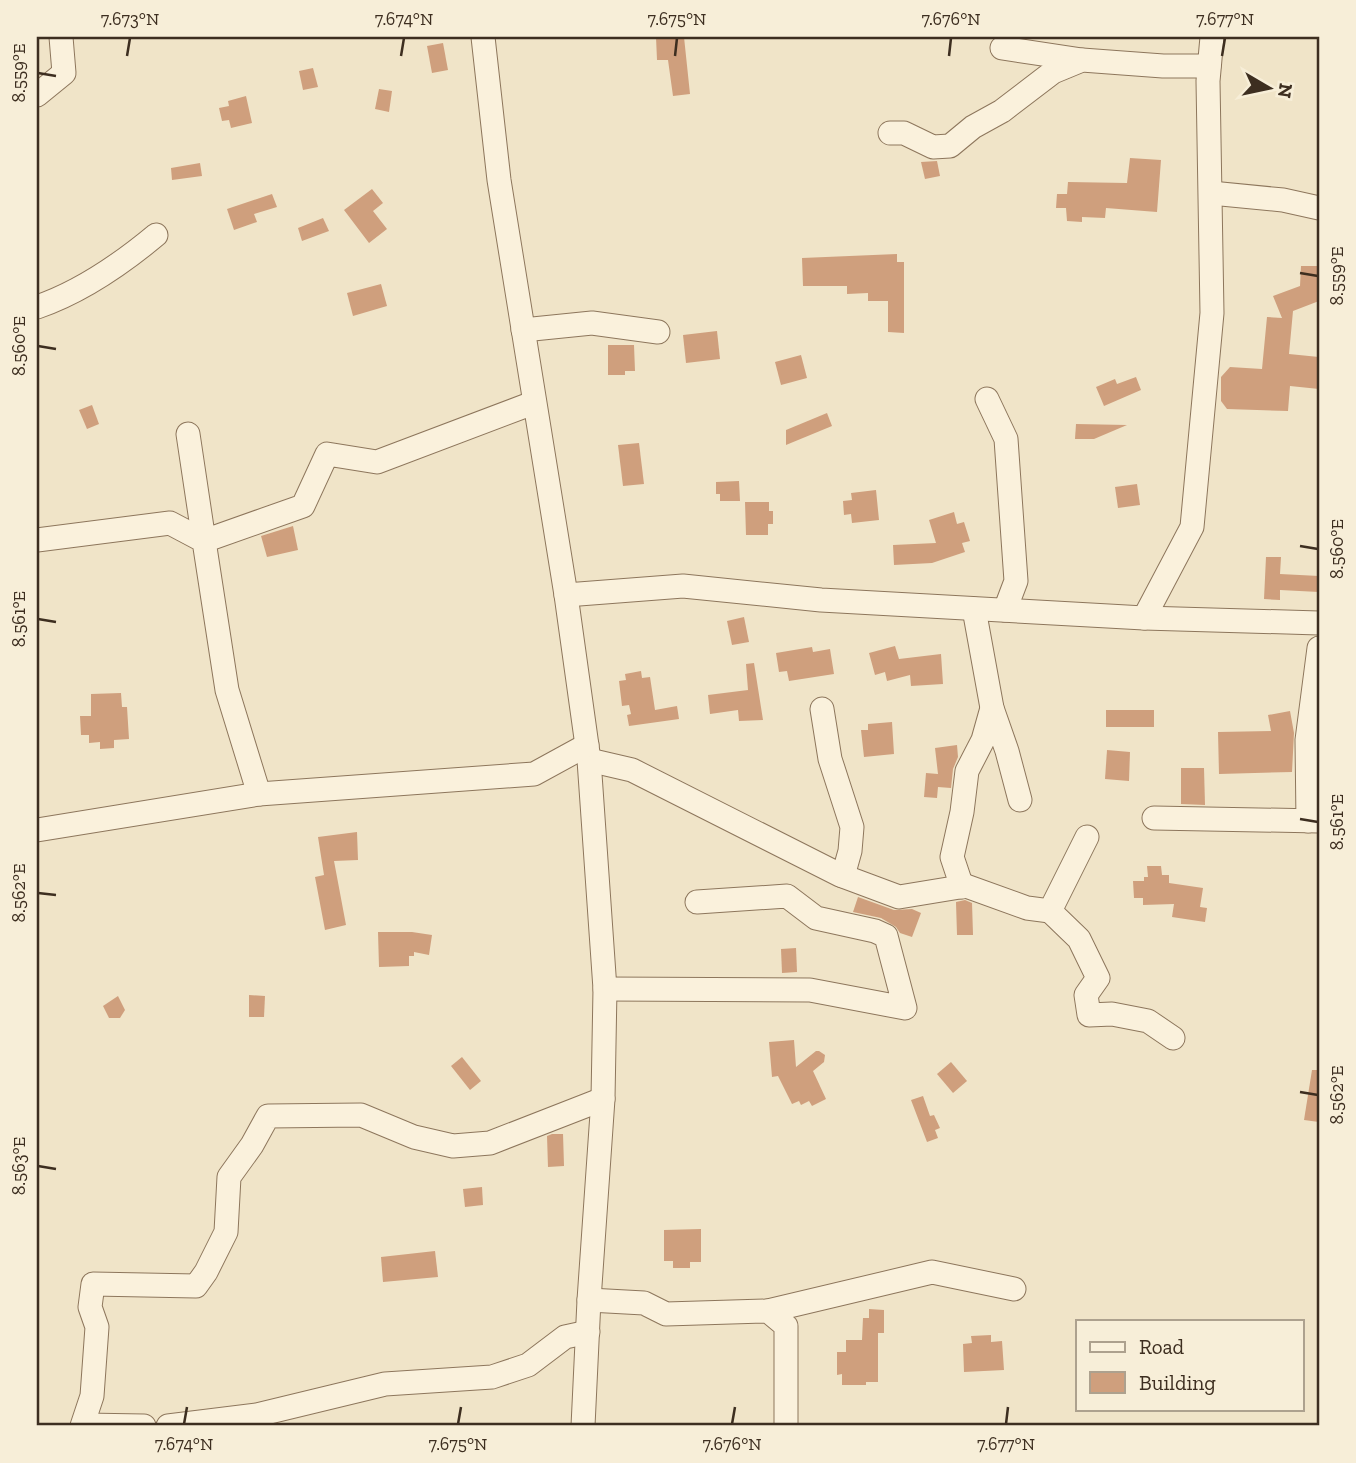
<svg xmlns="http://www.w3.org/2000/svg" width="1356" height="1463" font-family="'Zilla Slab',serif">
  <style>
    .building { fill: #cf9f7d }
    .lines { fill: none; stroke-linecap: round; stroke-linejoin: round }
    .minor-casing { stroke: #8d765c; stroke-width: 25 }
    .minor { stroke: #faf1dc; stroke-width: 23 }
    .ticks { fill: none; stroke: #3d2e20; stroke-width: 2.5 }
    .neatline { fill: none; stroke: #3d2e20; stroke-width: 2.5 }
    .ticks-label { font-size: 18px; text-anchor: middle; fill: #3d2e20 }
  </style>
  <rect width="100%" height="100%" fill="#f0e4c8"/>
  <g class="building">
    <polygon points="656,37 684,37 690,94 673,96 668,60 657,60"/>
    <polygon points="443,43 448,70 432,73 427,46"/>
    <polygon points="313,68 318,87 303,90 299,71"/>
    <polygon points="379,89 392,91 389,112 375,109"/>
    <polygon points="246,96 252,123 231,128 229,120 222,121 219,108 229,106 228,101"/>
    <polygon points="1130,158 1161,160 1157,212 1106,208 1105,218 1082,217 1082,222 1067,221 1066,208 1056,208 1057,194 1067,194 1068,182 1127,183"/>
    <polygon points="937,161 940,176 925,179 921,162"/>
    <polygon points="200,163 202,176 172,180 171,168"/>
    <polygon points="372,189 383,203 373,211 387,229 369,243 344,210"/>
    <polygon points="272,194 277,207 254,214 257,222 234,230 227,209"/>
    <polygon points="323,218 329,231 302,241 298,228"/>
    <polygon points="897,254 897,262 904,262 904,333 888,332 888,301 868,301 868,293 847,294 847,286 803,286 802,258"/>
    <polygon points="1301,266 1318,266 1319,301 1293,311 1289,354 1319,357 1319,389 1290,386 1288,411 1227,409 1221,401 1221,377 1230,367 1262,369 1267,317 1282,318 1273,296 1300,286"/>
    <polygon points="381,284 387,306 353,316 347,293"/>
    <polygon points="717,331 720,359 686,363 683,335"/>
    <polygon points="608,345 634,345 635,371 625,371 625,375 608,375"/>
    <polygon points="801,355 807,378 781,385 775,362"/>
    <polygon points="1136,377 1141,390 1104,406 1096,387 1115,379 1117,384"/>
    <polygon points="92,405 99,424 87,429 79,410"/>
    <polygon points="827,413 832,426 786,445 786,430"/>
    <polygon points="1076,424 1127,425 1094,439 1075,439"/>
    <polygon points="639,443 644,484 623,486 618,445"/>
    <polygon points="739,481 740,501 720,501 720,494 716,494 716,482"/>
    <polygon points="1137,484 1140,505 1118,508 1115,487"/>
    <polygon points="876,490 879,520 852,523 851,514 844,515 843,501 852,500 851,493"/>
    <polygon points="745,502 769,502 769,511 773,511 773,524 768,524 768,535 746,535"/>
    <polygon points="954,512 957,524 964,522 970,541 962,543 965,552 932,563 894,565 893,545 936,543 929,520"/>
    <polygon points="293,526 298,550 267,557 261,536"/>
    <polygon points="1266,557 1281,557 1280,574 1319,576 1319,592 1280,590 1280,600 1264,599"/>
    <polygon points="744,617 749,642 732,645 727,621"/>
    <polygon points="895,646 899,659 941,654 943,684 911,686 910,675 887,681 885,672 875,675 869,653"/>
    <polygon points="812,647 813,652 830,649 834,674 789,681 787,671 779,672 776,653"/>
    <polygon points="754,663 763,720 739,721 738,710 710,714 708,695 748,690 746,664"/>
    <polygon points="641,671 642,678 650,677 655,710 677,706 679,719 629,726 627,715 631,714 629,705 622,706 619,681 626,680 625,674"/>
    <polygon points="121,693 122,707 127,707 129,739 114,740 114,748 100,749 100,742 89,743 89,735 81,735 80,716 91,716 91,694"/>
    <rect x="1106" y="710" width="48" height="17"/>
    <polygon points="1290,711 1294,733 1292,772 1219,774 1218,732 1271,731 1268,715"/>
    <polygon points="892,722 894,754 864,757 861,730 868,730 868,724"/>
    <polygon points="957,745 958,757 953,769 951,788 938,787 937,798 924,797 926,773 938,774 935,748"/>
    <polygon points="1107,750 1130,752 1129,781 1105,779"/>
    <polygon points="1181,768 1204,768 1205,805 1181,804"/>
    <polygon points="357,832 358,860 334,861 346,925 325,930 315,877 324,875 318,837"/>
    <polygon points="1147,866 1161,866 1162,875 1169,875 1169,883 1203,888 1200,907 1207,908 1205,922 1172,917 1174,904 1143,905 1143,898 1134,898 1133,881 1144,881 1144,877 1148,877"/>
    <polygon points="858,897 894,910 912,909 921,913 912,937 900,933 896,927 881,918 853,912"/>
    <polygon points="965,900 972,903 973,935 957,935 956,902"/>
    <polygon points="378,932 412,932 432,935 429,955 414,952 414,956 409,956 409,966 379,967"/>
    <polygon points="796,948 797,972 782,973 781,949"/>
    <polygon points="249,995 265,996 264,1017 249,1017"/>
    <polygon points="118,996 125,1010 120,1018 109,1018 103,1006"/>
    <polygon points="794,1040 796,1067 816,1051 819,1051 825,1055 824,1062 813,1071 826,1099 812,1106 809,1101 801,1105 799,1101 792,1104 778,1076 772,1077 769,1042"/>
    <polygon points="462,1057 481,1081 470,1090 451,1066"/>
    <polygon points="951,1062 967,1081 953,1093 937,1074"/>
    <polygon points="1312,1070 1319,1070 1319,1122 1304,1120"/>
    <polygon points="923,1096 930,1116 934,1115 940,1128 935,1130 938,1138 927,1142 911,1100"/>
    <polygon points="552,1134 563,1134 564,1166 548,1167 547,1136"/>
    <polygon points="482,1187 483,1205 465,1207 463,1189"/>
    <polygon points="701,1229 701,1262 690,1262 690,1268 673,1268 673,1261 664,1261 664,1230"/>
    <polygon points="435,1251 438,1277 383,1282 381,1257"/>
    <polygon points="869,1309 884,1310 884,1333 878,1333 878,1382 866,1382 866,1385 842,1385 842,1374 837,1375 837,1352 846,1352 846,1340 862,1340 863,1318 869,1318"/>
    <polygon points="991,1335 991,1342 1002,1341 1004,1370 964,1372 963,1344 972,1343 971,1336"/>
  </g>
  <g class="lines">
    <g class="minor-casing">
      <g id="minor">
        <polyline points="483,37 499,180 566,595 589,760 605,989 603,1099 589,1300 583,1426"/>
        <polyline points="1002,48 1082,60"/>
        <polyline points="37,95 64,73 61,37"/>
        <polyline points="890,133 904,133 933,147 950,146 973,127 1002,111 1053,72 1082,60 1163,66 1209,66"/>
        <polyline points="1211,193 1283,200 1319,208"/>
        <path d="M37 307C81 292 120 265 156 235"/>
        <polyline points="523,330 592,323 658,332"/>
        <polyline points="987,399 1006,439 1016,581 1005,610"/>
        <polyline points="188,434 204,541 303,506 327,454 377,462 533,403"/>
        <polyline points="37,540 170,523 204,541 227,690 259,794"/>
        <polyline points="566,595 683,586 821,600 1144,618 1319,623"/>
        <polyline points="974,609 992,708 1007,751 1020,800"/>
        <polyline points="1144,618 1192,527 1212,313 1208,81 1212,37"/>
        <polyline points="822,709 830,759 852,827 850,851 843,876"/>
        <polyline points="589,760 632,770 840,875 899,897 966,886 1027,908 1050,911 1087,837"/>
        <polyline points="1154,818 1319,821"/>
        <polyline points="1308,821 1307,740 1319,648"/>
        <polyline points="37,830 259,794 534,774 587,745"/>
        <polyline points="962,887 952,857 962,812 967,771 983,740 992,708"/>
        <polyline points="1050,911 1079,939 1098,978 1086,995 1089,1015 1112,1014 1148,1021 1173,1038"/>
        <polyline points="605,989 810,990 905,1008 886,936 875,931 816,918 787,896 697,902"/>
        <polyline points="589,1300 644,1303 666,1314 768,1311 786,1326 786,1426"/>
        <polyline points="768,1311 932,1272 1014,1289"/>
        <polyline points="84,1425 144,1426"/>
        <polyline points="82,1426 92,1396 97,1327 90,1307 93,1284 196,1286 206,1272 226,1232 229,1177 252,1145 268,1116 361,1115 414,1137 453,1146 490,1143 603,1099"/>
        <polyline points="168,1426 257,1415 385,1384 492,1377 528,1365 565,1337 588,1332"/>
      </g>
    </g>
    <use href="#minor" class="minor"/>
  </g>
  <path class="ticks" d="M127 56 130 38M401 56 404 38M675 56 677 38M949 56 951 38M1222 56 1225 38M38 73 56 76M1300 273 1318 276M38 346 56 349M1300 546 1318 549M38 619 56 622M1300 819 1318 822M38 893 56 895M1300 1092 1318 1095M38 1166 56 1169M184 1424 187 1407M458 1424 461 1407M732 1424 735 1407M1006 1424 1008 1407"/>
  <rect width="1356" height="1463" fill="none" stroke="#f7eed8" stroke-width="77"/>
  <rect x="1076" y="1320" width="228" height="91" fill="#f7eed8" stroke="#ada18e" stroke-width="2"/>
  <rect x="1090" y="1342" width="35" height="10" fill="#faf1dc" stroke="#ada18e" stroke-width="2"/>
  <text x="1139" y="1354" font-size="21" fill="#3d2e20">Road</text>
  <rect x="1090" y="1372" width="35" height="21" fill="#cf9f7d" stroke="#ada18e" stroke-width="2"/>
  <text x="1139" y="1390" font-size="21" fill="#3d2e20">Building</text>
  <g transform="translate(1269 88) rotate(99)" stroke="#f7eed8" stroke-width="5" paint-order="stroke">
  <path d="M0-5L12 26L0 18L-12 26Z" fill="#3d2e20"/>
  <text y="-10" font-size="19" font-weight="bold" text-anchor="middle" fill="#3d2e20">N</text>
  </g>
  <rect x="38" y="38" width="1280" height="1386" class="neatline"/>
  <g class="ticks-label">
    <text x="130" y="25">7.673°N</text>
    <text x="404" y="25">7.674°N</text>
    <text x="677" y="25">7.675°N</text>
    <text x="951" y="25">7.676°N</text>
    <text x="1225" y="25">7.677°N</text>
    <text transform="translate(19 73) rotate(-90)" y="6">8.559°E</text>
    <text transform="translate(1337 276) rotate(-90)" y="6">8.559°E</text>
    <text transform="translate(19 346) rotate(-90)" y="6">8.560°E</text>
    <text transform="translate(1337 549) rotate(-90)" y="6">8.560°E</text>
    <text transform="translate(19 619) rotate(-90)" y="6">8.561°E</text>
    <text transform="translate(1337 822) rotate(-90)" y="6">8.561°E</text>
    <text transform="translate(19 893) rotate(-90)" y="6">8.562°E</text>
    <text transform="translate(1337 1095) rotate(-90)" y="6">8.562°E</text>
    <text transform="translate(19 1166) rotate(-90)" y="6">8.563°E</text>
    <text x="184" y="1450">7.674°N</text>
    <text x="458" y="1450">7.675°N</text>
    <text x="732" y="1450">7.676°N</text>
    <text x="1006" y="1450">7.677°N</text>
  </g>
</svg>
